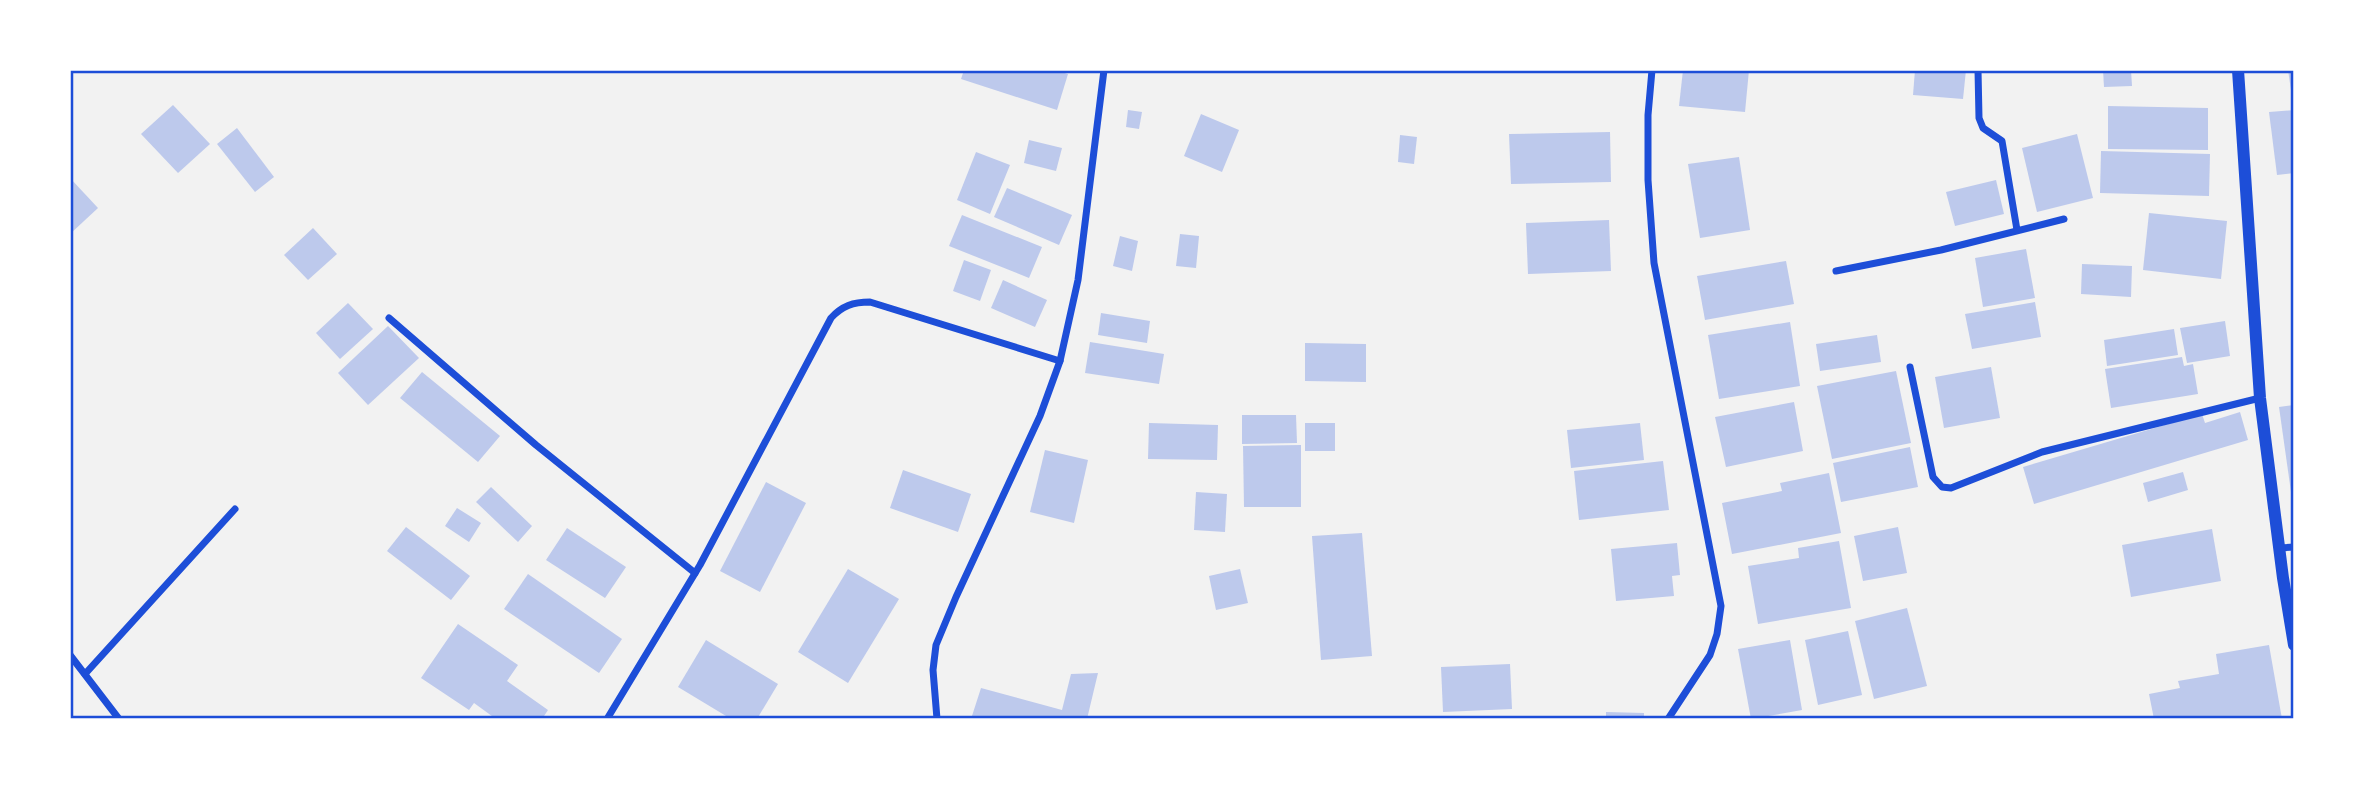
<svg xmlns="http://www.w3.org/2000/svg" width="2364" height="789" font-family="'Alegreya Sans',sans-serif">
  <style>
    .building { fill: #bdc9ec }
    .lines { fill: none; stroke-linecap: round; stroke-linejoin: round }
    .minor { stroke: #1d4ed8; stroke-width: 7 }
    .tertiary { stroke: #1d4ed8; stroke-width: 12 }
    .neatline { fill: none; stroke: #1d4ed8; stroke-width: 2.5 }
  </style>
  <rect width="100%" height="100%" fill="#f2f2f2"/>
  <g class="building">
    <polygon points="964,70 1055,70 1068,74 1057,110 961,79"/>
    <polygon points="1683,70 1749,70 1745,112 1679,106"/>
    <polygon points="1915,70 1966,70 1963,99 1913,95"/>
    <polygon points="2103,70 2131,70 2132,86 2104,87"/>
    <polygon points="2288,70 2294,70 2294,90 2291,90"/>
    <polygon points="173,105 210,144 178,173 141,134"/>
    <polygon points="2108,106 2208,108 2208,150 2108,149"/>
    <polygon points="1128,110 1142,112 1139,129 1126,127"/>
    <polygon points="2294,110 2294,173 2277,175 2269,112"/>
    <polygon points="1201,114 1239,130 1222,172 1184,156"/>
    <polygon points="237,128 274,177 255,192 217,144"/>
    <polygon points="1610,132 1611,182 1511,184 1509,134"/>
    <polygon points="2077,134 2093,198 2037,212 2022,148"/>
    <polygon points="1400,135 1417,137 1414,164 1398,162"/>
    <polygon points="1029,140 1062,148 1056,171 1024,163"/>
    <polygon points="2101,151 2210,154 2209,196 2100,193"/>
    <polygon points="976,152 1010,165 990,214 957,200"/>
    <polygon points="1739,157 1750,230 1700,238 1688,164"/>
    <polygon points="70,178 98,208 70,234"/>
    <polygon points="1996,180 2004,214 1955,226 1946,192"/>
    <polygon points="1007,188 1072,215 1059,245 994,217"/>
    <polygon points="2149,213 2227,221 2221,279 2143,270"/>
    <polygon points="962,215 1042,247 1029,278 949,246"/>
    <polygon points="1609,220 1611,271 1528,274 1526,223"/>
    <polygon points="313,228 337,254 308,280 284,255"/>
    <polygon points="1180,234 1199,236 1196,268 1176,266"/>
    <polygon points="1120,236 1138,241 1132,271 1113,266"/>
    <polygon points="2026,249 2035,298 1983,307 1975,258"/>
    <polygon points="964,260 991,270 980,301 953,291"/>
    <polygon points="1786,261 1794,304 1705,320 1697,276"/>
    <polygon points="2082,264 2132,266 2131,297 2081,294"/>
    <polygon points="1003,280 1047,300 1035,327 991,308"/>
    <polygon points="2035,302 2041,337 1972,349 1965,314"/>
    <polygon points="348,303 373,329 340,359 316,333"/>
    <polygon points="1101,313 1150,321 1147,343 1098,335"/>
    <polygon points="2225,321 2230,356 2187,363 2180,328"/>
    <polygon points="1790,322 1800,386 1719,399 1708,335"/>
    <polygon points="388,326 419,358 368,405 338,373"/>
    <polygon points="2174,329 2178,355 2107,366 2104,340"/>
    <polygon points="1877,335 1881,362 1820,371 1816,344"/>
    <polygon points="1090,342 1164,354 1159,384 1085,373"/>
    <polygon points="1305,343 1366,344 1366,382 1305,381"/>
    <polygon points="2182,357 2184,366 2193,364 2198,394 2111,408 2105,369"/>
    <polygon points="1991,367 2000,418 1944,428 1935,377"/>
    <polygon points="1896,371 1911,443 1832,459 1817,386"/>
    <polygon points="422,372 500,436 478,462 400,398"/>
    <polygon points="1794,402 1803,451 1726,467 1715,417"/>
    <polygon points="2294,405 2294,499 2292,499 2279,407"/>
    <polygon points="2240,412 2248,440 2034,504 2023,467 2202,414 2205,423"/>
    <polygon points="1242,415 1296,415 1297,443 1242,444"/>
    <polygon points="1149,423 1218,425 1217,460 1148,459"/>
    <rect x="1305" y="423" width="30" height="28"/>
    <polygon points="1640,423 1644,460 1571,468 1567,430"/>
    <polygon points="1301,445 1301,507 1244,507 1243,446"/>
    <polygon points="1910,447 1918,487 1841,502 1833,463"/>
    <polygon points="1045,450 1088,460 1074,523 1030,512"/>
    <polygon points="1663,461 1669,510 1579,520 1574,471"/>
    <polygon points="903,470 971,494 958,532 890,508"/>
    <polygon points="2183,472 2188,490 2148,502 2143,483"/>
    <polygon points="1829,473 1841,533 1732,554 1722,503 1782,491 1780,483"/>
    <polygon points="766,482 806,503 760,592 720,571"/>
    <polygon points="491,487 532,526 518,542 476,502"/>
    <polygon points="1196,492 1227,494 1225,532 1194,530"/>
    <polygon points="457,508 481,523 469,542 445,526"/>
    <polygon points="406,527 470,576 451,600 387,551"/>
    <polygon points="1898,527 1907,573 1863,581 1854,536"/>
    <polygon points="567,528 626,567 605,598 546,560"/>
    <polygon points="2212,529 2221,581 2131,597 2122,545"/>
    <polygon points="1362,533 1372,656 1321,660 1312,536"/>
    <polygon points="1839,541 1851,608 1758,624 1748,566 1799,558 1798,548"/>
    <polygon points="1677,543 1680,575 1672,576 1674,596 1616,601 1611,549"/>
    <polygon points="848,569 899,599 848,683 798,652"/>
    <polygon points="1240,569 1248,603 1216,610 1209,576"/>
    <polygon points="528,574 622,639 599,673 504,609"/>
    <polygon points="1907,608 1927,686 1874,699 1855,621"/>
    <polygon points="458,624 518,665 507,681 548,710 542,719 496,719 474,703 469,710 421,678"/>
    <polygon points="1848,631 1862,695 1818,705 1805,640"/>
    <polygon points="706,640 778,684 757,719 731,719 678,687"/>
    <polygon points="1790,640 1802,710 1751,719 1738,649"/>
    <polygon points="2269,645 2282,719 2154,719 2149,694 2180,688 2178,681 2219,674 2216,654"/>
    <polygon points="1510,664 1512,709 1443,712 1441,667"/>
    <polygon points="1098,673 1087,719 971,719 981,688 1062,710 1071,674"/>
    <polygon points="1606,712 1644,713 1644,719 1606,719"/>
  </g>
  <g class="lines">
    <g class="minor">
      <polyline points="1652,70 1648,115 1648,180 1654,263 1721,606 1717,634 1710,655 1668,719"/>
      <polyline points="1978,70 1979,118 1983,128 2002,141 2017,230"/>
      <polyline points="1836,271 1941,250 2064,219"/>
      <polyline points="389,318 536,445 695,573"/>
      <polyline points="1910,367 1933,477 1942,487 1951,488 2042,452 2260,398"/>
      <polyline points="2280,548 2294,547"/>
      <polyline points="70,655 119,719"/>
      <polyline points="85,674 235,509"/>
      <path d="M607 719 700 565 831 318C842 306 853 302 870 302L1060 361"/>
      <polyline points="937,719 933,670 936,645 956,597 1040,416 1060,361 1078,280 1104,70"/>
    </g>
    <polyline class="tertiary" points="2238,70 2260,398 2283,578 2294,645"/>
  </g>
  <rect width="2364" height="789" fill="none" stroke="#ffffff" stroke-width="144"/>
  <rect x="72" y="72" width="2220" height="645" class="neatline"/>
</svg>
